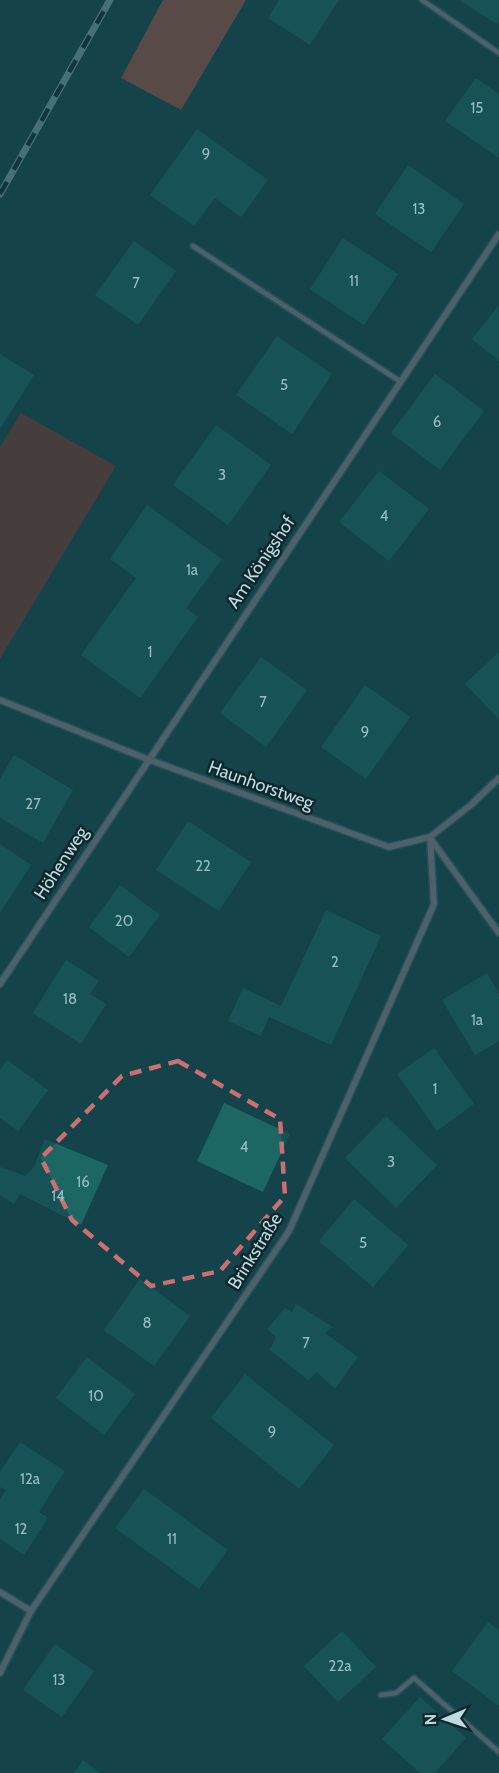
<svg xmlns="http://www.w3.org/2000/svg" width="499" height="1773" font-family="Cabin,sans-serif">
  <style>
    .green { fill: #80382c }
    .forest { fill: #a95243 }
    .building { fill: #1c6764 }
    .lines { fill: none; stroke-linecap: round; stroke-linejoin: round }
    .service-casing { stroke: #366169; stroke-width: 8 }
    .minor-casing { stroke: #366169; stroke-width: 9 }
    .service { stroke: #948391; stroke-width: 4.5 }
    .minor { stroke: #948391; stroke-width: 6 }
    .rail-casing { stroke: #83a7ad; stroke-width: 7 }
    .rail { stroke: #0e272c; stroke-width: 4.5; stroke-dasharray: 14; stroke-linecap: butt }
    .marked { fill: none; stroke: #cc6f72; stroke-width: 4.5; stroke-dasharray: 12 8; stroke-linejoin: round }
    .labels { text-anchor: middle; stroke-width: 5; stroke-linejoin: round; paint-order: stroke }
    .number-label { font-size: 15px; fill: #95bdc1 }
    .street-label { font-size: 18px; fill: #bddae0; stroke: #0e272c }
  </style>
  <rect width="100%" height="100%" fill="#14434b"/>
  <polygon class="green" points="21,413 116,466 0,659 0,447"/>
  <polygon class="forest" points="163,0 246,0 181,110 121,78"/>
  <g class="building">
    <polygon points="279,0 339,0 310,45 268,18"/>
    <polygon points="459,0 499,0 499,21 497,24"/>
    <polygon points="476,78 499,94 499,158 445,121"/>
    <polygon points="197,129 268,180 241,217 215,198 194,226 150,195"/>
    <polygon points="408,165 464,204 431,252 375,214"/>
    <polygon points="343,238 398,274 364,325 310,289"/>
    <polygon points="134,241 176,271 138,325 95,295"/>
    <polygon points="499,305 499,361 472,339"/>
    <polygon points="277,336 332,374 292,434 236,395"/>
    <polygon points="0,354 34,375 0,429"/>
    <polygon points="435,374 484,411 440,470 391,433"/>
    <polygon points="216,425 271,465 228,525 173,485"/>
    <polygon points="379,471 429,509 389,561 339,522"/>
    <polygon points="147,505 222,559 186,608 198,617 140,698 81,655 136,578 110,559"/>
    <polygon points="499,652 499,719 465,684"/>
    <polygon points="261,657 307,690 266,747 220,713"/>
    <polygon points="365,685 410,717 366,779 321,747"/>
    <polygon points="14,755 73,790 43,843 0,818 0,779"/>
    <polygon points="188,821 251,862 219,911 156,870"/>
    <polygon points="0,844 31,865 0,913"/>
    <polygon points="120,885 160,915 129,957 89,927"/>
    <polygon points="326,910 381,936 331,1045 269,1017 261,1036 228,1021 243,988 281,1006"/>
    <polygon points="66,960 99,981 90,994 106,1004 81,1044 33,1013"/>
    <polygon points="487,973 499,994 499,1041 475,1055 442,1000"/>
    <polygon points="434,1048 474,1104 437,1131 397,1074"/>
    <polygon points="7,1060 48,1090 18,1131 0,1118 0,1070"/>
    <polygon points="224,1103 290,1134 263,1192 197,1161"/>
    <polygon points="386,1116 437,1165 396,1208 345,1158"/>
    <polygon points="45,1139 108,1165 81,1225 20,1194 14,1204 0,1195 0,1167 25,1176 34,1167"/>
    <polygon points="354,1199 408,1245 373,1287 319,1241"/>
    <polygon points="140,1279 190,1316 154,1366 104,1330"/>
    <polygon points="296,1304 333,1327 325,1333 358,1357 335,1389 317,1372 308,1380 270,1350 276,1337 267,1329 285,1308 292,1312"/>
    <polygon points="87,1357 135,1394 104,1435 56,1398"/>
    <polygon points="245,1374 334,1445 299,1489 211,1418"/>
    <polygon points="20,1442 65,1471 39,1512 48,1518 24,1555 0,1539 0,1499 6,1490 0,1487 0,1472"/>
    <polygon points="144,1489 228,1550 199,1589 115,1528"/>
    <polygon points="488,1622 499,1630 499,1706 452,1671"/>
    <polygon points="342,1631 376,1667 338,1702 304,1666"/>
    <polygon points="55,1644 94,1671 62,1717 23,1690"/>
    <polygon points="420,1697 466,1738 435,1773 420,1773 382,1739"/>
    <polygon points="83,1760 100,1773 74,1773"/>
  </g>
  <g class="lines">
    <g class="service-casing">
      <g id="service">
        <polyline points="422,0 499,53"/>
        <polyline points="193,246 401,382"/>
        <polyline points="381,1695 396,1693 414,1678 499,1752"/>
      </g>
    </g>
    <g class="minor-casing">
      <g id="minor">
        <polyline points="0,700 147,759 389,847 430,837 472,804 499,778"/>
        <polyline points="430,838 499,933"/>
        <polyline points="0,984 499,234"/>
        <polyline points="0,1592 31,1611 289,1231 434,904 430,837"/>
        <polyline points="0,1673 31,1611"/>
      </g>
    </g>
    <use href="#service" class="service"/>
    <use href="#minor" class="minor"/>
    <g class="rail-casing">
      <polyline id="rail" points="0,194 110,0"/>
    </g>
    <use href="#rail" class="rail"/>
  </g>
  <path d="M0 0H499V1773H0ZM178 1061 280 1119 285 1196 220 1271 151 1286 72 1220 41 1158 122 1076Z" fill="#14434b" fill-opacity=".55" fill-rule="evenodd"/>
  <path class="marked" d="M178 1061 280 1119 285 1196 220 1271 151 1286 72 1220 41 1158 122 1076Z"/>
  <g class="labels">
    <g class="number-label">
      <text x="477" y="113">15</text>
      <text x="206" y="159">9</text>
      <text x="419" y="214">13</text>
      <text x="354" y="286">11</text>
      <text x="136" y="288">7</text>
      <text x="284" y="390">5</text>
      <text x="437" y="427">6</text>
      <text x="222" y="480">3</text>
      <text x="384" y="521">4</text>
      <text x="192" y="575">1a</text>
      <text x="150" y="657">1</text>
      <text x="263" y="707">7</text>
      <text x="365" y="737">9</text>
      <text x="33" y="809">27</text>
      <text x="203" y="871">22</text>
      <text x="124" y="926">20</text>
      <text x="335" y="967">2</text>
      <text x="70" y="1004">18</text>
      <text x="477" y="1025">1a</text>
      <text x="435" y="1094">1</text>
      <text x="244" y="1152">4</text>
      <text x="391" y="1167">3</text>
      <text x="83" y="1187">16</text>
      <text x="58" y="1201">14</text>
      <text x="363" y="1248">5</text>
      <text x="147" y="1328">8</text>
      <text x="306" y="1348">7</text>
      <text x="96" y="1401">10</text>
      <text x="272" y="1437">9</text>
      <text x="30" y="1484">12a</text>
      <text x="21" y="1534">12</text>
      <text x="172" y="1544">11</text>
      <text x="340" y="1671">22a</text>
      <text x="59" y="1685">13</text>
    </g>
    <g class="street-label">
      <text transform="translate(261 562) rotate(-56)" y="6">Am Königshof</text>
      <text transform="translate(261 785) rotate(20)" y="6">Haunhorstweg</text>
      <text transform="translate(61 863) rotate(-57)" y="6">Höhenweg</text>
      <text transform="translate(255 1251) rotate(-58)" y="6">Brinkstraße</text>
    </g>
  </g>
  <g transform="translate(445 1719) rotate(268)" stroke="#0e272c" stroke-width="4.5" paint-order="stroke">
  <path d="M0-4.5L10 22L0 15L-10 22Z" fill="#bddae0"/>
  <text y="-9" font-size="16" font-weight="bold" text-anchor="middle" fill="#bddae0">N</text>
  </g>
</svg>
